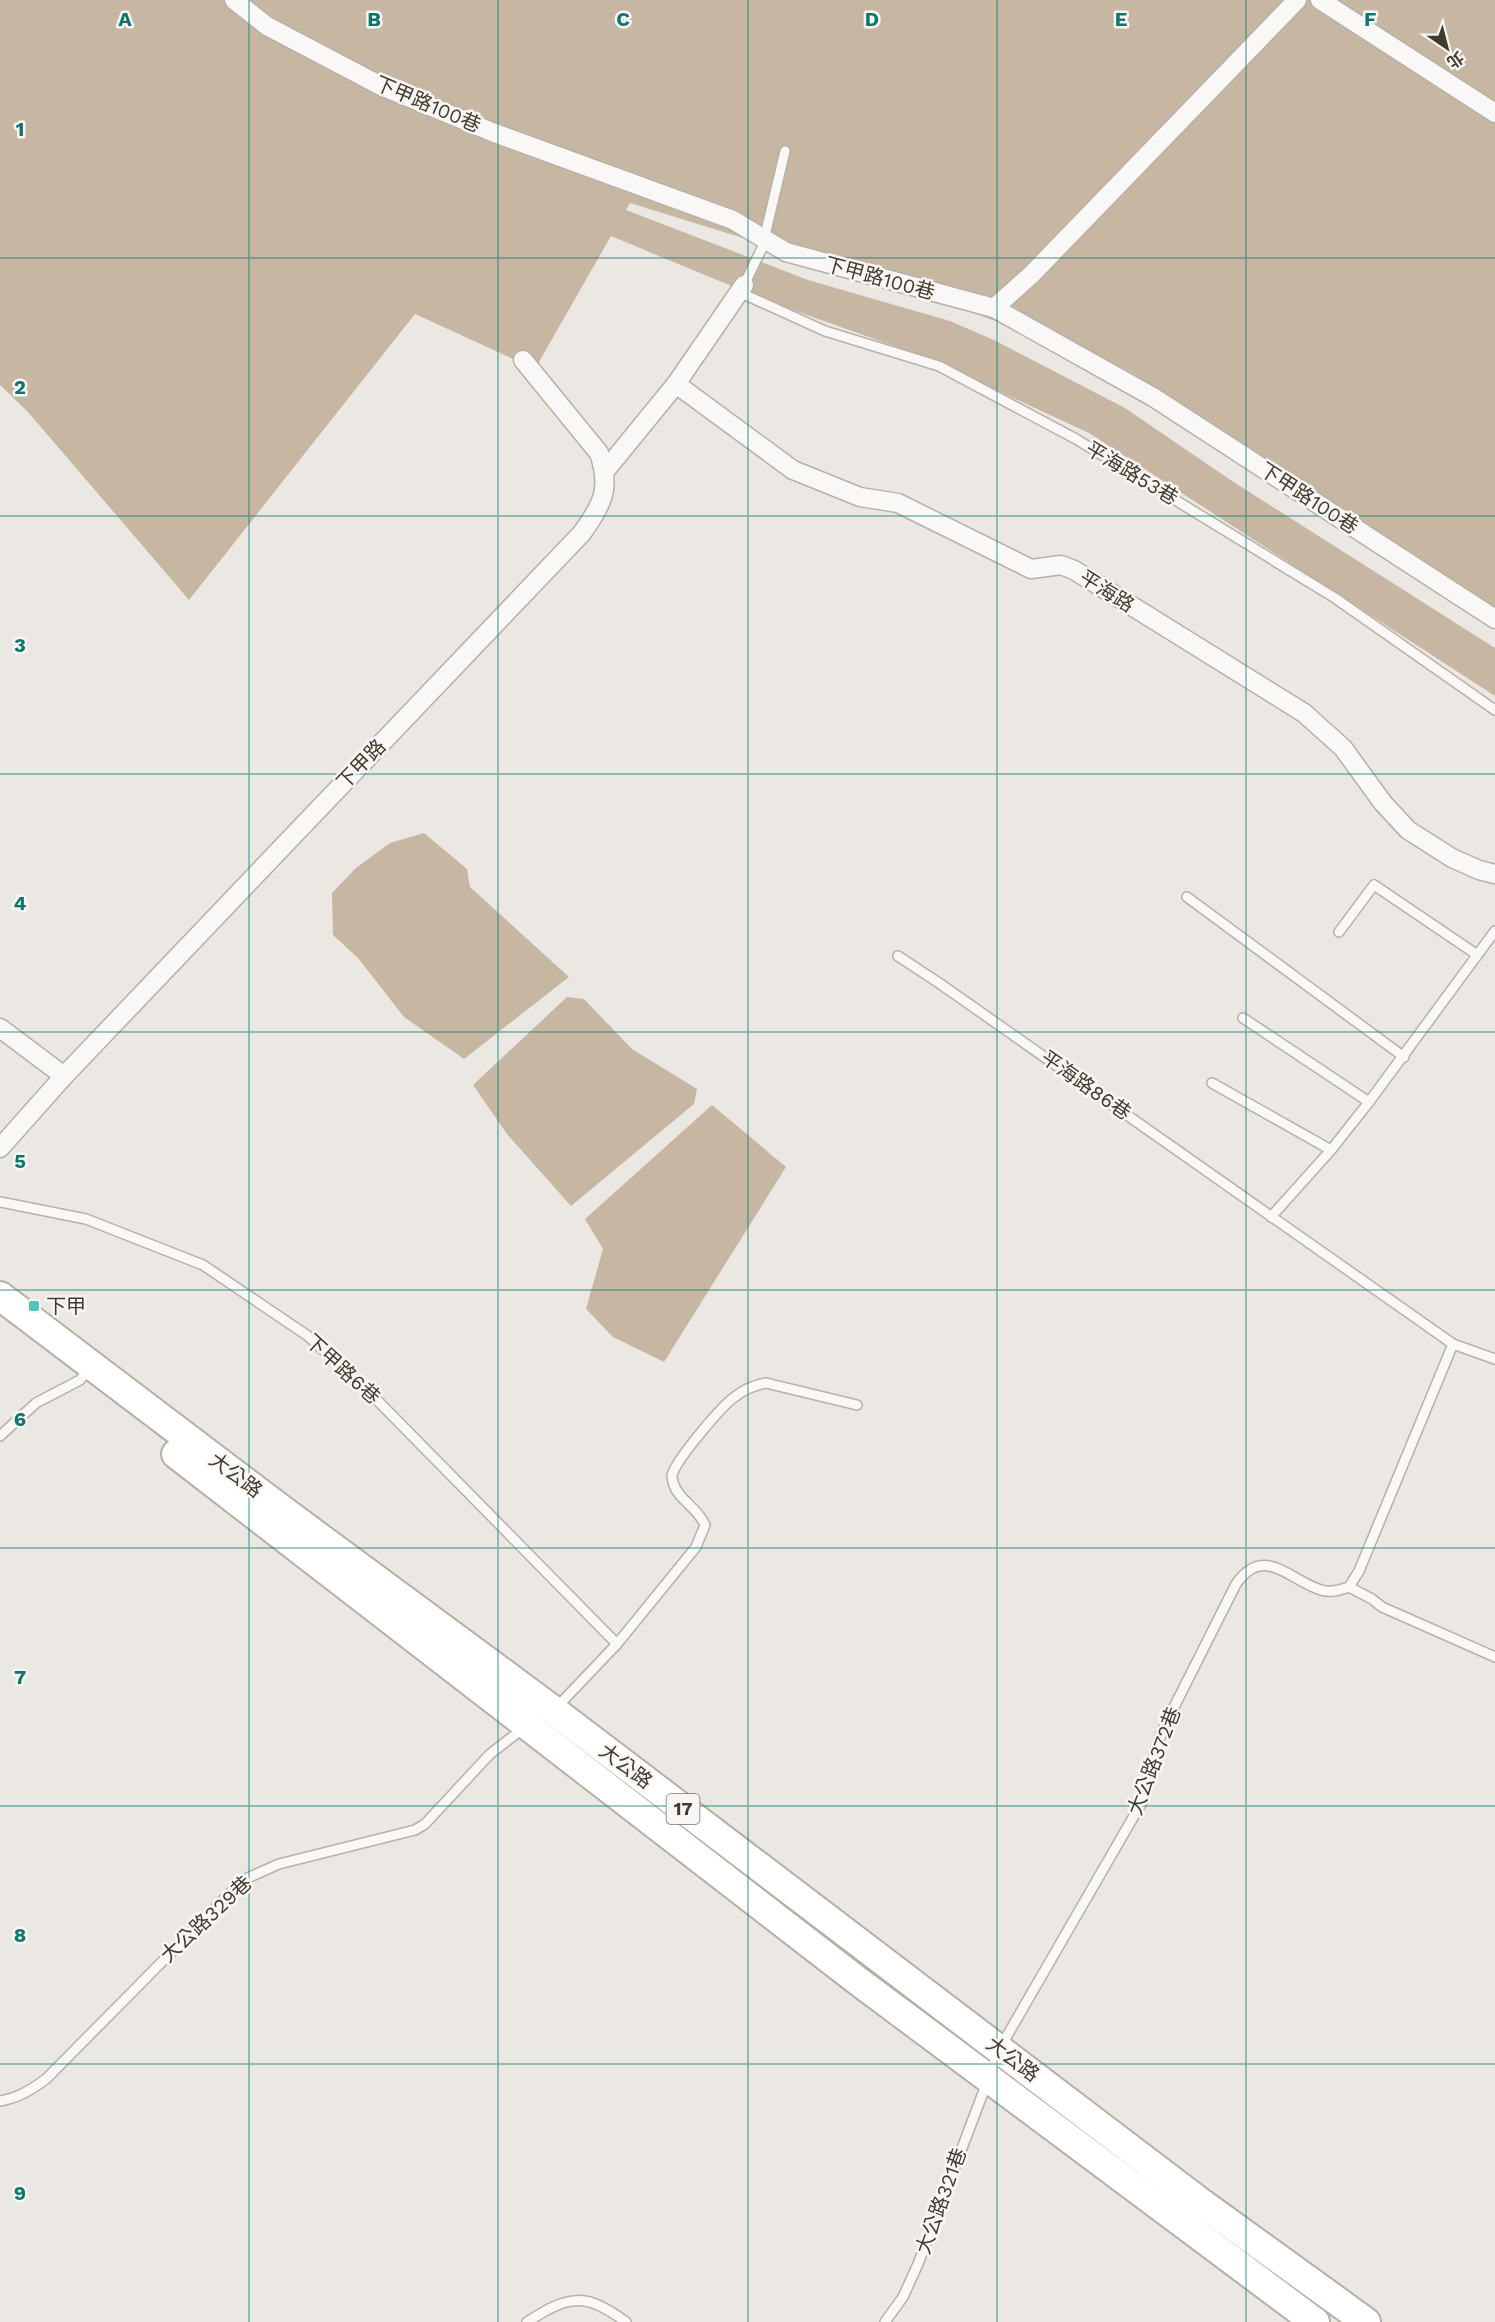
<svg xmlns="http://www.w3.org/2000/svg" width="1495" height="2322" font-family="'Work Sans','Noto Sans TC',sans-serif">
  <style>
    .water { fill: #c7b7a2 }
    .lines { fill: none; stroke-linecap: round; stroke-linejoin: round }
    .lane-casing { stroke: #b5b1a9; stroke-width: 12 }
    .street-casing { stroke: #b5b1a9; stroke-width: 21 }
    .primary-casing { stroke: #b5afa4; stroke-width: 32 }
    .lane { stroke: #f9f8f6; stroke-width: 9 }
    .street { stroke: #f9f8f6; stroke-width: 18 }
    .primary { stroke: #fff; stroke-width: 28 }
    .grid { fill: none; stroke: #0f766e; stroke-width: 1.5; stroke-opacity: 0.55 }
    .poi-dot { fill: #54c4b9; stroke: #f8f6f4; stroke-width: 2 }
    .labels { text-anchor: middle; stroke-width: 5; stroke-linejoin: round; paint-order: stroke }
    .shield { fill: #f8f6f4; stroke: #797369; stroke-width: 1.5 }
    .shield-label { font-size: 18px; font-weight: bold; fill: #423b2d }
    .street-label { font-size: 20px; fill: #423b2d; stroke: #f8f6f4 }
    .poi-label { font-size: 20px; fill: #423b2d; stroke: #f8f6f4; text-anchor: start }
    .grid-label { font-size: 20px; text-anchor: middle; font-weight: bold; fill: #0f766e; stroke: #f8f6f4; stroke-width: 5; stroke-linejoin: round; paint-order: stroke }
  </style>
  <rect width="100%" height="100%" fill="#ebe8e4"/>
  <g class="water">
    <polygon points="0,0 1495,0 1495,613 1154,386 1121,367 902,287 630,203 626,210 808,280 950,321 996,341 1125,408 1232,481 1495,648 1495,696 1089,433 922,356 765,300 611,236 535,369 415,314 189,600 28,412 0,385"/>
    <polygon points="424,833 467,869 470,887 569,977 464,1059 404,1017 358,958 333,935 332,893 356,868 390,843"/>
    <polygon points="567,997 584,999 632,1049 697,1089 694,1104 571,1206 507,1134 473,1085"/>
    <polygon points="712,1105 786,1167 664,1362 613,1337 586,1309 603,1249 585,1219"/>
  </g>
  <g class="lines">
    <g class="lane-casing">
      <g id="lane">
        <polyline points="744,285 762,248 785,151"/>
        <polyline points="739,292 825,331 939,366 1076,439 1335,598 1495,710"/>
        <polyline points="1187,897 1404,1057"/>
        <polyline points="1339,932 1374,885 1476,954"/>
        <polyline points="898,956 939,983 1453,1344 1495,1359"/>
        <polyline points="1243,1018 1369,1102"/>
        <polyline points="1212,1083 1331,1150"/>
        <polyline points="0,1202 86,1219 203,1265 308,1336 373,1396 617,1644"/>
        <polyline points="1271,1217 1331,1150 1369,1102 1495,931"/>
        <polyline points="0,1436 36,1403 80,1380 89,1369"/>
        <polyline points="1349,1587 1359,1571 1453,1344"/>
        <polyline points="1349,1587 1372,1599 1382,1607 1495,1657"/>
        <path d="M555 1709 617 1644 696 1547 705 1525C698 1508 678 1499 674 1485 673 1482 672 1479 672 1476 674 1462 723 1404 736 1396 745 1389 755 1385 766 1383L857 1405"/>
        <path d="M0 2101C18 2098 31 2090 46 2079L243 1880 279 1864 415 1830 425 1824 490 1754 525 1727"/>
        <path d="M527 2322C569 2295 585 2292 626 2322"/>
        <path d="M885 2322 903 2297 918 2264 1000 2048 1142 1802 1156 1748 1164 1727 1236 1584C1264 1544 1289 1580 1321 1590 1331 1593 1340 1590 1349 1587"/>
      </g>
    </g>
    <g class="street-casing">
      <g id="street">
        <polyline points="234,0 267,26 381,86 492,132 733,220 786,252 994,308 1153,397 1495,619"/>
        <polyline points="1320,0 1495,113"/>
        <polyline points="994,308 1031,275 1297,0"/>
        <polyline points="676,384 793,470 860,497 898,503 1031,569 1061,565 1074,570 1304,713 1343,748 1383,803 1408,830 1452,858 1479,870 1495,874"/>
        <polyline points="605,471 676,384 744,285"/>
        <polyline points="0,1028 64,1076"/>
        <path d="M0 1148 64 1076 582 533C603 504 611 488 599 453L523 360"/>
      </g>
    </g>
    <g class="primary-casing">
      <g id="primary">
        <polyline points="0,1296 281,1509 553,1710 1196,2199 1366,2322"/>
        <polyline points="176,1454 858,1981 1315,2322"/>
      </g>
    </g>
    <use href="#lane" class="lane"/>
    <use href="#street" class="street"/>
    <use href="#primary" class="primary"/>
  </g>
  <path class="grid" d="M249 0V2322M498 0V2322M748 0V2322M997 0V2322M1246 0V2322M0 258H1495M0 516H1495M0 774H1495M0 1032H1495M0 1290H1495M0 1548H1495M0 1806H1495M0 2064H1495"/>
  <rect class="poi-dot" x="28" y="1300" width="12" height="12" rx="3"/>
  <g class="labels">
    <rect class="shield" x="666.5" y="1794" width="33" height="30" rx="4.5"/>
    <g class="shield-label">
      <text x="683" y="1815">17</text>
    </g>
    <g class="street-label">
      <text transform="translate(428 104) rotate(23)" y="7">下甲路100巷</text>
      <text transform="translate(880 278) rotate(15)" y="7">下甲路100巷</text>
      <text transform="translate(1132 473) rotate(31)" y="7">平海路53巷</text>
      <text transform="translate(1309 498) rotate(33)" y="7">下甲路100巷</text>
      <text transform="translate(1107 591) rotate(32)" y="7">平海路</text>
      <text transform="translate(361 764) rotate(-46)" y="7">下甲路</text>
      <text transform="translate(1086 1085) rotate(35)" y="7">平海路86巷</text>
      <text transform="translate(343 1369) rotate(42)" y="7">下甲路6巷</text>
      <text transform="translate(236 1475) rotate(37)" y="7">大公路</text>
      <text transform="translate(1154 1761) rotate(-69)" y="7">大公路372巷</text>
      <text transform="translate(626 1766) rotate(37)" y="7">大公路</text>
      <text transform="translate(206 1919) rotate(-43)" y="7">大公路329巷</text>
      <text transform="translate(1013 2059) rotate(37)" y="7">大公路</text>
      <text transform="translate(941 2201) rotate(-70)" y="7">大公路321巷</text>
    </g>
    <g class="poi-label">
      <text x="46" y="1313">下甲</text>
    </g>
  </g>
  <g class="grid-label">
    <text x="125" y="26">A</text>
    <text x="374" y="26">B</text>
    <text x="623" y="26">C</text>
    <text x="872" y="26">D</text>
    <text x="1121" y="26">E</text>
    <text x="1370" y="26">F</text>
    <text x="20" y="136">1</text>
    <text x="20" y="394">2</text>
    <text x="20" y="652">3</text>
    <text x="20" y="910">4</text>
    <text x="20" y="1168">5</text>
    <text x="20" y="1426">6</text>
    <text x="20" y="1684">7</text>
    <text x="20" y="1942">8</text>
    <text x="20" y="2200">9</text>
  </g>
  <g transform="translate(1447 48) rotate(145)" stroke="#f8f6f4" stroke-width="4.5" paint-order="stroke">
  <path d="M0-4.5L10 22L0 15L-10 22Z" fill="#423b2d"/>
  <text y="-9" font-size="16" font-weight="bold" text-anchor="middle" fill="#423b2d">北</text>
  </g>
</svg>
